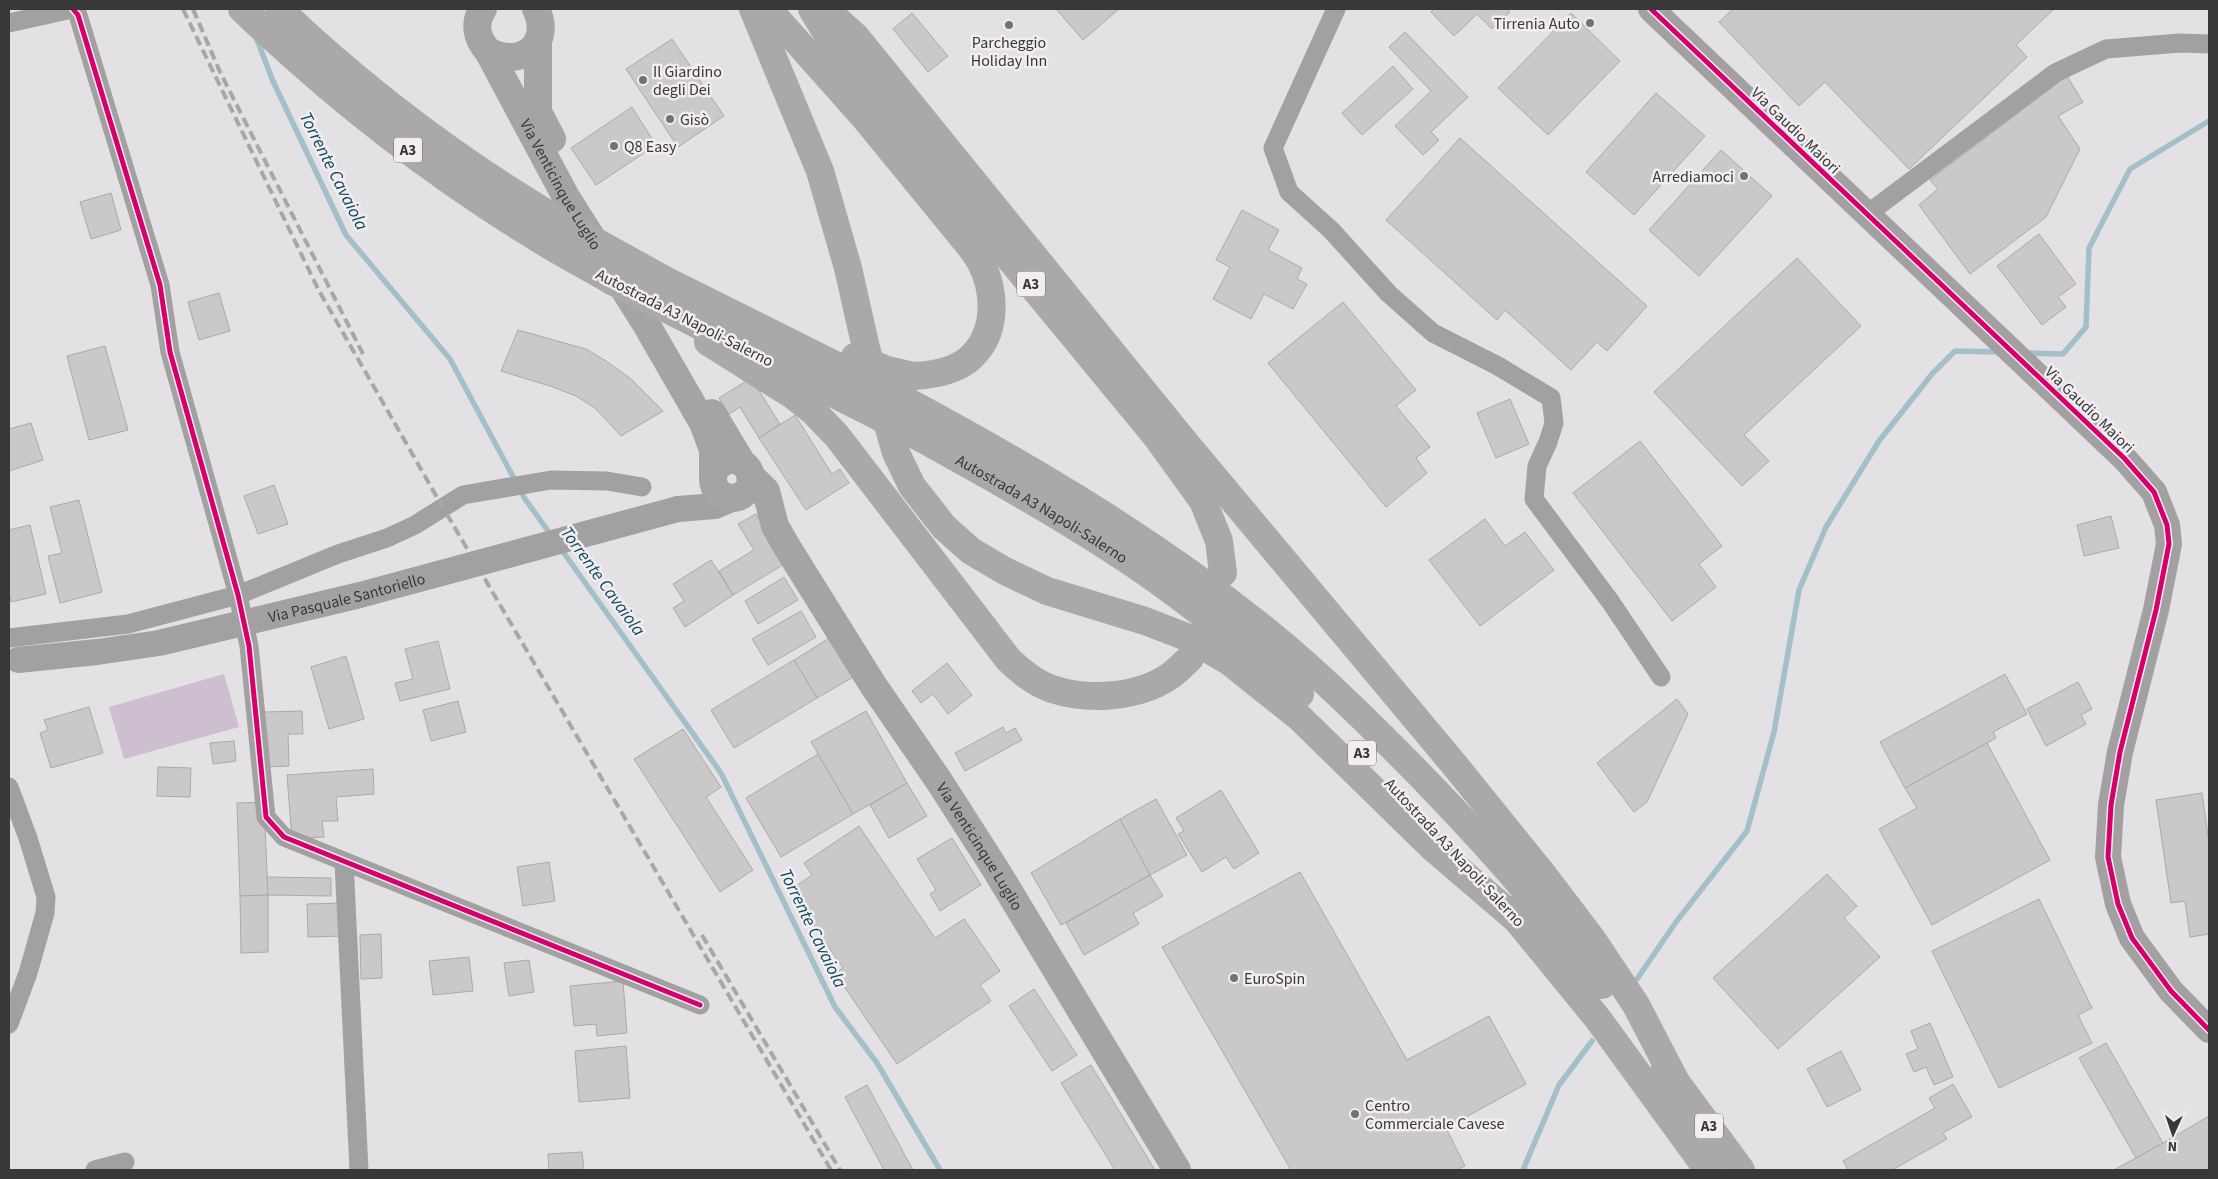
<svg xmlns="http://www.w3.org/2000/svg" width="2218" height="1179" font-family="'Source Sans 3',sans-serif">
  <style>
    .green { fill: #cebfd0 }
    .lines { fill: none; stroke-linecap: round; stroke-linejoin: round }
    .stream { stroke: #a3bfc9; stroke-width: 5.5 }
    .building { fill: #cac8c9; stroke: #aba9ab }
    .street { stroke: #a2a1a1; stroke-width: 19 }
    .secondary { stroke: #a2a0a1; stroke-width: 26 }
    .primary { stroke: #a5a4a4; stroke-width: 28 }
    .highway { stroke: #aaa8a9; stroke-width: 28 }
    .rail { stroke: #a8a7a8; stroke-width: 4; stroke-dasharray: 10 5; stroke-linecap: butt }
    .secondary-bridge { stroke: #a2a0a1; stroke-width: 26 }
    .highway-bridge { stroke: #aaa8a9; stroke-width: 28 }
    .cycleway-casing { stroke: #f1edf1; stroke-width: 8 }
    .cycleway { stroke: #d6006c; stroke-width: 5 }
    .poi-dot { fill: #747374; stroke: #f1edf1; stroke-width: 2 }
    .labels { text-anchor: middle; stroke-width: 5; stroke-linejoin: round; paint-order: stroke }
    .shield { fill: #f1edf1; stroke: #706e70; stroke-width: 1 }
    .shield-label { font-size: 15px; font-weight: bold; fill: #393839 }
    .poi-label { font-size: 16px; fill: #393839; stroke: #f1edf1; text-anchor: start }
    .street-label { font-size: 16px; fill: #393839; stroke: #f1edf1 }
    .water-label { font-size: 18px; font-style: italic; fill: #0e4a5a; stroke: #f1edf1 }
  </style>
  <rect width="100%" height="100%" fill="#e3e1e3"/>
  <polygon class="green" points="224,674 239,727 124,759 109,707"/>
  <g class="lines">
    <g class="stream">
      <polyline points="256,37 272,79 346,235 450,359 525,499 551,535"/>
      <polyline points="2027,353 2063,354 2086,327 2089,248 2130,169 2209,121"/>
      <polyline points="561,549 721,773 835,1007 877,1063 940,1170"/>
      <polyline points="1637,979 1676,922 1747,831 1774,732 1799,590 1826,527 1879,441 1932,374 1955,351 2000,352"/>
      <polyline points="1523,1170 1559,1085 1592,1041"/>
    </g>
  </g>
  <g class="building">
    <polygon points="1056,9 1119,9 1083,40"/>
    <polygon points="1434,9 1507,9 1510,12 1492,29 1477,14 1454,36 1431,12"/>
    <polygon points="1733,9 2054,9 2016,45 2027,57 1909,169 1825,82 1799,106 1719,22"/>
    <polygon points="912,13 948,56 928,72 893,29"/>
    <polygon points="1571,13 1620,61 1548,135 1498,88"/>
    <polygon points="1405,32 1468,97 1431,132 1439,140 1423,155 1395,126 1431,91 1389,47"/>
    <polygon points="672,39 724,116 678,147 626,69"/>
    <polygon points="1393,66 1413,89 1362,135 1342,113"/>
    <polygon points="2067,76 2083,102 2058,116 2080,149 2046,217 1970,274 1919,205 1938,189 1930,180"/>
    <polygon points="1656,93 1705,136 1634,215 1586,172"/>
    <polygon points="632,107 656,145 596,185 571,148"/>
    <polygon points="1460,138 1647,306 1607,351 1597,342 1571,370 1505,310 1497,320 1386,220"/>
    <polygon points="1721,150 1772,196 1699,276 1649,230"/>
    <polygon points="111,193 121,230 91,239 80,202"/>
    <polygon points="1242,210 1279,230 1268,250 1302,268 1297,279 1307,284 1293,309 1264,294 1251,319 1213,299 1230,267 1216,260"/>
    <polygon points="2039,234 2076,284 2058,297 2066,307 2042,325 1997,266"/>
    <polygon points="1797,258 1861,326 1744,435 1769,461 1742,486 1654,392"/>
    <polygon points="219,293 230,331 199,340 188,302"/>
    <polygon points="1343,302 1416,390 1396,406 1430,447 1416,458 1427,473 1386,507 1268,363"/>
    <polygon points="518,330 586,349 606,361 630,378 663,411 621,436 595,408 576,396 553,387 501,371"/>
    <polygon points="105,346 128,430 89,440 67,356"/>
    <polygon points="751,378 780,424 759,438 740,407 729,414 719,398"/>
    <polygon points="1510,399 1529,444 1496,458 1477,413"/>
    <polygon points="795,415 832,474 840,469 849,483 806,510 759,438"/>
    <polygon points="31,423 43,460 9,471 9,429"/>
    <polygon points="1640,441 1722,546 1699,564 1716,587 1672,621 1573,493"/>
    <polygon points="274,485 288,524 258,534 244,496"/>
    <polygon points="79,500 102,592 60,603 48,556 62,553 50,507"/>
    <polygon points="756,514 786,563 733,595 719,571 754,550 738,524"/>
    <polygon points="2111,516 2119,548 2084,556 2077,525"/>
    <polygon points="1485,519 1505,546 1525,532 1554,570 1480,626 1429,560"/>
    <polygon points="30,525 46,594 11,602 9,593 9,530"/>
    <polygon points="711,560 733,595 685,627 673,608 684,601 673,584"/>
    <polygon points="784,577 798,600 758,624 745,601"/>
    <polygon points="801,611 816,637 768,665 752,639"/>
    <polygon points="831,637 855,676 817,698 794,660"/>
    <polygon points="438,641 450,689 400,701 395,683 413,679 405,649"/>
    <polygon points="346,656 364,719 329,729 311,667"/>
    <polygon points="794,660 817,698 734,748 711,710"/>
    <polygon points="947,663 972,695 948,714 933,694 921,703 912,691"/>
    <polygon points="2005,674 2027,714 1993,732 1996,738 1905,788 1880,742"/>
    <polygon points="2078,682 2092,709 2081,715 2086,724 2046,746 2027,709"/>
    <polygon points="1677,699 1688,714 1647,802 1634,812 1597,763"/>
    <polygon points="458,701 466,732 431,741 423,710"/>
    <polygon points="89,707 103,753 51,768 40,733 48,730 44,720"/>
    <polygon points="302,711 303,734 288,734 289,766 266,767 264,712"/>
    <polygon points="866,711 907,783 853,814 811,742"/>
    <polygon points="1003,727 1006,733 1015,728 1022,740 965,771 955,753"/>
    <polygon points="683,729 721,787 706,797 753,870 720,892 634,759"/>
    <polygon points="234,741 236,761 213,764 210,743"/>
    <polygon points="1987,743 2050,860 1932,925 1879,829 1917,808 1905,788"/>
    <polygon points="818,754 853,814 781,857 746,798"/>
    <polygon points="158,767 191,768 190,797 157,796"/>
    <polygon points="373,769 374,794 336,797 338,821 322,821 324,837 292,839 287,775"/>
    <polygon points="907,783 927,816 889,838 870,805"/>
    <polygon points="1221,790 1259,853 1234,869 1226,857 1202,872 1178,834 1184,831 1176,818"/>
    <polygon points="2202,793 2209,843 2209,934 2190,937 2185,901 2171,903 2156,800"/>
    <polygon points="1156,799 1187,855 1150,875 1120,819"/>
    <polygon points="264,802 268,895 240,896 237,803"/>
    <polygon points="1120,819 1150,875 1061,925 1031,873"/>
    <polygon points="859,826 935,938 964,919 1000,971 980,985 991,1001 897,1064 835,973 843,968 797,901 804,897 796,886 812,875 804,863"/>
    <polygon points="952,838 981,885 940,911 930,894 936,890 917,859"/>
    <polygon points="549,862 555,901 523,906 517,867"/>
    <polygon points="1300,872 1407,1060 1489,1016 1526,1084 1446,1128 1465,1166 1456,1170 1291,1170 1162,947"/>
    <polygon points="1827,874 1857,906 1844,918 1880,957 1778,1049 1713,978"/>
    <polygon points="1150,875 1163,896 1133,913 1139,924 1084,955 1066,923"/>
    <polygon points="267,877 331,878 331,896 268,895"/>
    <polygon points="268,895 268,952 241,953 240,896"/>
    <polygon points="2039,899 2092,1008 2078,1015 2092,1043 1999,1088 1932,951"/>
    <polygon points="342,903 343,936 308,937 307,904"/>
    <polygon points="381,934 382,978 361,979 360,935"/>
    <polygon points="469,957 473,991 433,995 429,961"/>
    <polygon points="529,960 534,992 509,996 504,963"/>
    <polygon points="623,981 627,1033 597,1036 596,1024 574,1026 570,986"/>
    <polygon points="1034,989 1077,1055 1052,1071 1009,1006"/>
    <polygon points="1930,1023 1953,1077 1934,1085 1926,1067 1914,1072 1906,1054 1918,1049 1911,1031"/>
    <polygon points="2106,1043 2163,1143 2136,1158 2079,1058"/>
    <polygon points="626,1046 630,1098 579,1102 575,1051"/>
    <polygon points="1841,1051 1861,1090 1827,1107 1807,1069"/>
    <polygon points="1091,1065 1155,1170 1115,1170 1061,1083"/>
    <polygon points="1953,1084 1972,1117 1943,1133 1947,1139 1892,1170 1848,1170 1843,1161 1935,1108 1929,1098"/>
    <polygon points="867,1085 913,1170 884,1170 845,1097"/>
    <polygon points="2209,1116 2209,1170 2114,1170 2163,1143"/>
    <polygon points="582,1152 584,1170 549,1170 548,1154"/>
  </g>
  <g class="lines">
    <g class="street">
      <polyline points="73,9 78,15 160,285 170,352 238,595 249,646 266,817 284,837 700,1005"/>
      <polyline points="1336,9 1273,148 1289,192 1331,230 1389,294 1433,333 1498,366 1551,398 1554,423 1548,442 1537,466 1534,499 1610,601 1661,677"/>
      <polyline points="9,23 72,9"/>
      <polyline points="1866,215 2055,73 2106,49 2180,43 2209,44"/>
      <polyline points="9,638 128,624 238,595 338,554 387,538 415,525 463,495 551,480 607,481 642,487"/>
      <polyline points="9,787 28,838 46,897 45,913 28,973 9,1024"/>
      <polyline points="344,862 359,1170"/>
      <polyline points="95,1170 125,1162"/>
    </g>
    <g class="secondary">
      <polyline points="1651,9 2124,458 2154,492 2167,525 2169,544 2156,610 2120,752 2111,805 2108,857 2118,904 2132,938 2171,991 2209,1030"/>
      <polyline points="678,509 715,506 734,498"/>
    </g>
    <g class="primary">
      <path id="s1" d="M483 9C473 23 477 39 488 51L566 197 646 324 703 423 713 450V474"/>
      <polyline points="538,41 538,112 552,139"/>
      <path d="M488 51C521 69 553 44 536 9"/>
      <polyline points="712,413 742,463"/>
      <circle cx="732" cy="479" r="19"/>
      <path id="s2" d="M750 475 766 491 775 526 787 547 873 685 939 781 996 870 1177 1170"/>
    </g>
    <g class="highway">
      <path d="M242 9C333 96 432 174 539 239 563 254 588 267 612 281"/>
      <path d="M279 9C369 95 472 171 580 233"/>
      <polyline points="753,9 820,171 848,268 866,348 896,453 912,486 944,527 971,551 1005,571 1047,591 1145,621 1189,638 1230,662 1299,717 1431,846 1522,924"/>
      <path d="M768 9 864 117 968 244C973 250 978 257 981 263 995 290 997 328 976 352 962 370 934 375 913 376"/>
      <polyline points="812,9 838,52 883,105 1156,436 1203,501 1219,541 1223,573"/>
      <polyline points="825,9 856,37 1183,440 1457,768 1541,872 1592,939 1636,1005 1676,1082"/>
      <path d="M708 342 794 396 814 412 837 436 1008 659C1020 671 1034 683 1052 689 1088 701 1138 698 1170 676 1177 671 1184 664 1190 658"/>
      <path d="M905 400C1037 471 1165 547 1281 643 1330 684 1376 730 1421 776 1486 843 1546 910 1602 985"/>
      <path id="s3" d="M921 438C986 474 1051 510 1114 551 1180 593 1240 644 1300 694"/>
      <polyline points="1509,910 1598,1019 1708,1170"/>
      <polyline points="1665,1067 1741,1170"/>
    </g>
    <g class="rail">
      <polyline points="183,9 318,289 438,499 831,1170"/>
      <polyline points="193,9 220,72 363,354"/>
      <polyline points="702,935 840,1170"/>
    </g>
    <path class="secondary-bridge" id="s4" d="M18 660 97 652 159 643 360 595 678 509"/>
    <g class="highway-bridge">
      <polyline points="580,233 665,280 905,400"/>
      <polyline points="612,281 921,438"/>
      <polyline points="855,357 887,370 913,376"/>
    </g>
    <g class="cycleway-casing">
      <g id="cycleway">
        <polyline points="73,9 78,15 160,285 170,352 238,595 249,646 266,817 284,837 700,1005"/>
        <polyline points="1651,9 2124,458 2154,492 2167,525 2169,544 2156,610 2120,752 2111,805 2108,857 2118,904 2132,938 2171,991 2209,1030"/>
      </g>
    </g>
    <use href="#cycleway" class="cycleway"/>
  </g>
  <g class="poi-dot">
    <circle cx="1590" cy="23" r="5"/>
    <circle cx="1009" cy="25" r="5"/>
    <circle cx="643" cy="80" r="5"/>
    <circle cx="670" cy="119" r="5"/>
    <circle cx="614" cy="146" r="5"/>
    <circle cx="1744" cy="176" r="5"/>
    <circle cx="1234" cy="978" r="5"/>
    <circle cx="1355" cy="1114" r="5"/>
  </g>
  <g class="labels">
    <g class="shield">
      <rect x="394" y="137.5" width="28" height="25" rx="4"/>
      <rect x="1017" y="271.5" width="28" height="25" rx="4"/>
      <rect x="1348" y="740.5" width="28" height="25" rx="4"/>
      <rect x="1695" y="1113.5" width="28" height="25" rx="4"/>
    </g>
    <g class="shield-label">
      <text x="408" y="155">A3</text>
      <text x="1031" y="289">A3</text>
      <text x="1362" y="758">A3</text>
      <text x="1709" y="1131">A3</text>
    </g>
    <g class="poi-label">
      <text x="1580" y="29" text-anchor="end">Tirrenia Auto</text>
      <text x="1009" y="48" text-anchor="middle">Parcheggio<tspan x="1009" dy="18">Holiday Inn</tspan></text>
      <text x="653" y="77">Il Giardino<tspan x="653" dy="18">degli Dei</tspan></text>
      <text x="680" y="125">Gisò</text>
      <text x="624" y="152">Q8 Easy</text>
      <text x="1734" y="182" text-anchor="end">Arrediamoci</text>
      <text x="1244" y="984">EuroSpin</text>
      <text x="1365" y="1111">Centro<tspan x="1365" dy="18">Commerciale Cavese</tspan></text>
    </g>
    <g class="street-label">
      <text transform="translate(1796 130) rotate(44)" y="6">Via Gaudio Maiori</text>
      <text dy="6" stroke="none"><textPath href="#s1" startOffset="198">Via Venticinque Luglio</textPath></text>
      <text transform="translate(685 317) rotate(27)" y="6">Autostrada A3 Napoli-Salerno</text>
      <text transform="translate(2090 409) rotate(44)" y="6">Via Gaudio Maiori</text>
      <text dy="6" stroke="none"><textPath href="#s3" startOffset="140">Autostrada A3 Napoli-Salerno</textPath></text>
      <text dy="6" stroke="none"><textPath href="#s4" startOffset="335">Via Pasquale Santoriello</textPath></text>
      <text dy="6" stroke="none"><textPath href="#s2" startOffset="439">Via Venticinque Luglio</textPath></text>
      <text transform="translate(1455 852) rotate(47)" y="6">Autostrada A3 Napoli-Salerno</text>
    </g>
    <g class="water-label">
      <text transform="translate(334 171) rotate(63)" y="6">Torrente Cavaiola</text>
      <text transform="translate(603 581) rotate(54)" y="6">Torrente Cavaiola</text>
      <text transform="translate(813 928) rotate(64)" y="6">Torrente Cavaiola</text>
    </g>
  </g>
  <rect width="2218" height="1179" fill="none" stroke="#393839" stroke-width="20"/>
  <g transform="translate(2173 1134) rotate(183)" stroke="#f1edf1" stroke-width="4" paint-order="stroke">
  <path d="M0-4L9 19L0 12L-9 19Z" fill="#393839"/>
  <text y="-8" font-size="14" font-weight="bold" text-anchor="middle" fill="#393839">N</text>
  </g>
</svg>
